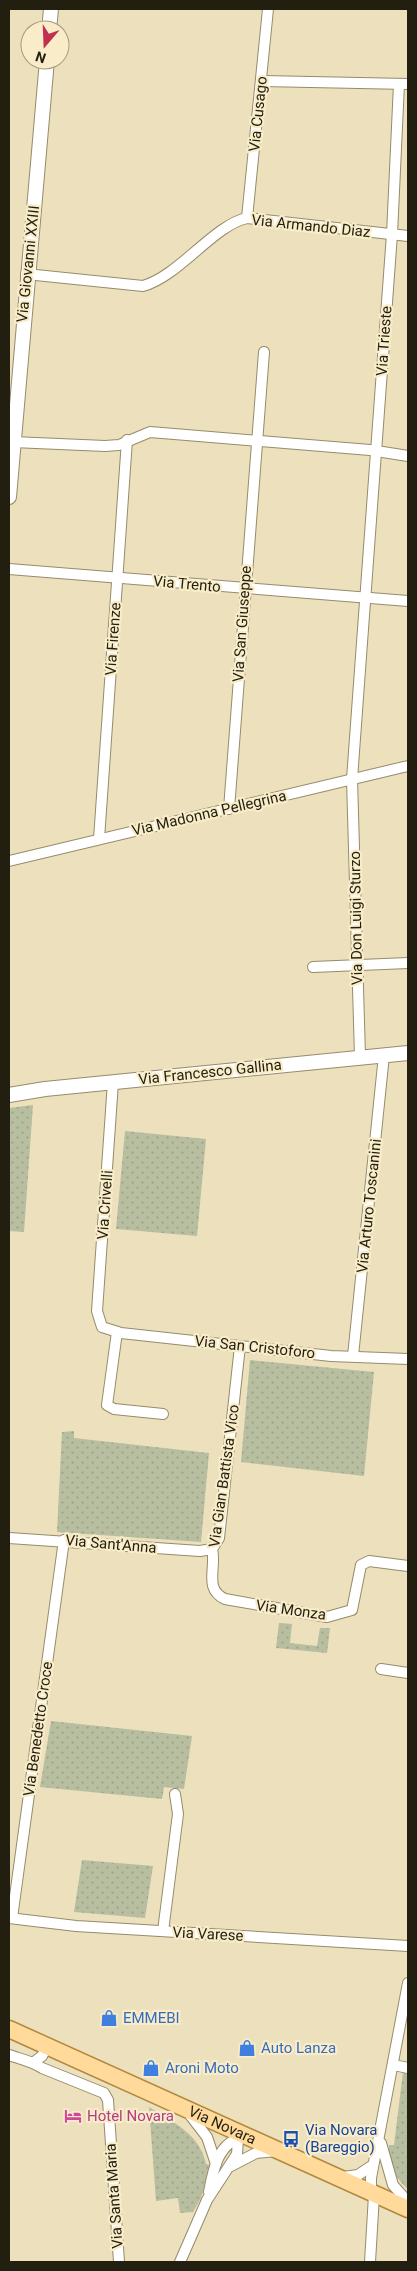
<svg xmlns="http://www.w3.org/2000/svg" width="417" height="2271" font-family="Roboto,sans-serif">
  <style>
    .green { fill: url(#green-dots) }
    .lines { fill: none; stroke-linecap: round; stroke-linejoin: round }
    .street-casing { stroke: #968b6a; stroke-width: 12 }
    .secondary-casing { stroke: #968b6a; stroke-width: 16 }
    .primary-casing { stroke: #b2883e; stroke-width: 19 }
    .street { stroke: #fff; stroke-width: 10 }
    .secondary { stroke: #fff; stroke-width: 14 }
    .primary { stroke: #ffda9a; stroke-width: 16 }
    .labels { text-anchor: middle; stroke-width: 4.5; stroke-linejoin: round; paint-order: stroke }
    .street-label { font-size: 15px; fill: #221e10; stroke: #f9edc9 }
    .shop-label { font-size: 15px; fill: #366cbe; stroke: #f9edc9; text-anchor: start }
    .hotel-label { font-size: 15px; fill: #b23c85; stroke: #f9edc9; text-anchor: start }
    .transit-label { font-size: 15px; fill: #164399; stroke: #f9edc9; text-anchor: start }
  </style>
  <defs>
    <pattern id="green-dots" width="8" height="8" patternUnits="userSpaceOnUse" patternTransform="scale(1.25)"><rect width="8" height="8" fill="#b8bea0"/><path d="M2 2h.1M6 6h.1" fill="none" stroke="#9ea389" stroke-width="1.8" stroke-linecap="round"/></pattern>
  </defs>
  <rect width="100%" height="100%" fill="#ece0bd"/>
  <g class="green">
    <polygon points="33,1105 24,1232 9,1231 9,1108"/>
    <polygon points="125,1131 206,1139 197,1236 116,1229"/>
    <polygon points="250,1360 374,1372 364,1476 241,1462"/>
    <polygon points="74,1431 74,1438 209,1453 201,1542 57,1532 62,1432"/>
    <polygon points="279,1623 292,1624 290,1643 317,1646 320,1628 330,1628 327,1653 276,1648"/>
    <polygon points="51,1721 192,1736 184,1789 164,1787 162,1799 40,1787"/>
    <polygon points="82,1860 153,1866 145,1918 74,1912"/>
    <path d="M403 2072 408 2074V2189C395 2179 388 2162 389 2145H394Z"/>
    <path d="M149 2107C173 2122 200 2134 206 2164L210 2165 201 2198 193 2212 180 2213 178 2198 156 2201Z"/>
  </g>
  <g class="lines">
    <g class="street-casing">
      <g id="street">
        <polyline points="262,81 408,84"/>
        <polyline points="247,218 268,9"/>
        <path d="M26 274 143 286C179 276 214 225 247 218L408 236"/>
        <polyline points="13,442 105,446 119,445 150,432 370,450 408,456"/>
        <polyline points="9,569 408,601"/>
        <polyline points="229,809 264,352"/>
        <polyline points="99,839 127,440"/>
        <polyline points="9,861 408,766"/>
        <polyline points="313,967 408,963"/>
        <polyline points="360,1057 352,779 392,234 399,84"/>
        <polyline points="113,1082 97,1311 102,1327 121,1333 331,1356 408,1359"/>
        <polyline points="117,1332 107,1405 114,1409 163,1414"/>
        <polyline points="353,1356 384,1055"/>
        <polyline points="9,1538 200,1551 212,1549"/>
        <path d="M212 1549C217 1567 203 1589 225 1599L327 1617 352 1610 361 1565 369 1561 408 1566"/>
        <polyline points="212,1549 219,1538 240,1346"/>
        <polyline points="381,1669 408,1673"/>
        <polyline points="9,1918 76,1926 408,1946"/>
        <polyline points="12,1918 64,1540"/>
        <polyline points="163,1931 178,1814 175,1794"/>
        <path d="M9 2055C20 2059 32 2061 42 2068L104 2093 108 2100 119 2262"/>
        <polyline points="34,2062 42,2056 47,2046"/>
        <polyline points="394,2065 408,2068"/>
        <polyline points="190,2115 207,2137 216,2164"/>
        <polyline points="381,2143 393,2185 408,2202"/>
        <polyline points="231,2166 256,2153 276,2151"/>
        <polyline points="343,2177 358,2175 373,2165"/>
        <path d="M209 2192C213 2171 218 2142 242 2138"/>
        <polyline points="374,2195 371,2189 371,2178 408,1983"/>
        <polyline points="180,2262 207,2200 237,2154 238,2139 231,2130"/>
        <polyline points="370,2262 374,2195"/>
      </g>
    </g>
    <g class="secondary-casing">
      <g id="secondary">
        <polyline points="49,30 51,9"/>
        <polyline points="9,497 47,60"/>
        <polyline points="9,1095 45,1089 408,1053"/>
      </g>
    </g>
    <g class="primary-casing">
      <g id="primary">
        <path id="s1" d="M9 2029 408 2209"/>
      </g>
    </g>
    <use href="#street" class="street"/>
    <use href="#secondary" class="secondary"/>
    <use href="#primary" class="primary"/>
  </g>
  <defs>
    <g id="shop-bare" transform="scale(1.35)"><path d="M-5-2.5h2.3a2.7 3.5 0 0 1 5.4 0H5L5.5 6h-11ZM-1.5-2.5h3a1.5 2.3 0 0 0-3 0Z" fill="#3f7fe0" stroke="#f9edc9" stroke-width="2.5" paint-order="stroke"/></g>
    <g id="hotel-bare" transform="scale(1.35)"><path d="M-6-4.5h1.5V1H6V5H4.5V3h-9V5H-6ZM-4 0a1.8 1.8 0 1 1 3.6 0ZM.5 0V-2.5h3Q6-2.5 6 0Z" fill="#d1479c" stroke="#f9edc9" stroke-width="2.5" paint-order="stroke"/></g>
    <g id="bus-bare" transform="scale(1.35)"><path d="M-5-6H5V4H4V6H2V4H-2V6H-4V4H-5ZM-3.5-4V0h7V-4ZM-3.5 1.2v1.5H-2V1.2ZM2 1.2v1.5H3.5V1.2Z" fill="#1a4fb4" stroke="#f9edc9" stroke-width="2.5" paint-order="stroke"/></g>
  </defs>
  <g fill-rule="evenodd">
    <use href="#shop-bare" x="109" y="2018"/>
    <use href="#shop-bare" x="247" y="2048"/>
    <use href="#shop-bare" x="151" y="2068"/>
    <use href="#hotel-bare" x="73" y="2116"/>
    <use href="#bus-bare" x="291" y="2139"/>
  </g>
  <g class="labels">
    <g class="street-label">
      <text transform="translate(258 114) rotate(-84)" y="5">Via Cusago</text>
      <text transform="translate(311 226) rotate(6)" y="5">Via Armando Diaz</text>
      <text transform="translate(28 264) rotate(-84)" y="5">Via Giovanni XXIII</text>
      <text transform="translate(384 341) rotate(-86)" y="5">Via Trieste</text>
      <text transform="translate(187 584) rotate(5)" y="5">Via Trento</text>
      <text transform="translate(242 624) rotate(-86)" y="5">Via San Giuseppe</text>
      <text transform="translate(113 639) rotate(-86)" y="5">Via Firenze</text>
      <text transform="translate(209 813) rotate(-13)" y="5">Via Madonna Pellegrina</text>
      <text transform="translate(356 918) rotate(-91)" y="5">Via Don Luigi Sturzo</text>
      <text transform="translate(210 1072) rotate(-6)" y="5">Via Francesco Gallina</text>
      <text transform="translate(105 1205) rotate(-86)" y="5">Via Crivelli</text>
      <text transform="translate(369 1206) rotate(-84)" y="5">Via Arturo Toscanini</text>
      <text transform="translate(255 1347) rotate(6)" y="5">Via San Cristoforo</text>
      <text transform="translate(224 1476) rotate(-82)" y="5">Via Gian Battista Vico</text>
      <text transform="translate(111 1544) rotate(5)" y="5">Via Sant'Anna</text>
      <text transform="translate(291 1610) rotate(8)" y="5">Via Monza</text>
      <text transform="translate(38 1729) rotate(-82)" y="5">Via Benedetto Croce</text>
      <text transform="translate(208 1934) rotate(3)" y="5">Via Varese</text>
      <text dy="5" stroke="none"><textPath href="#s1" startOffset="234">Via Novara</textPath></text>
      <text transform="translate(114 2196) rotate(-94)" y="5">Via Santa Maria</text>
    </g>
    <g class="shop-label">
      <text x="123" y="2023">EMMEBI</text>
      <text x="261" y="2053">Auto Lanza</text>
      <text x="165" y="2073">Aroni Moto</text>
    </g>
    <g class="hotel-label">
      <text x="87" y="2121">Hotel Novara</text>
    </g>
    <g class="transit-label">
      <text x="305" y="2135">Via Novara<tspan x="305" dy="17">(Bareggio)</tspan></text>
    </g>
  </g>
  <rect width="417" height="2271" fill="none" stroke="#221e10" stroke-width="20"/>
  <g transform="translate(45 45) rotate(199)"><circle r="24" fill="#f9edc9" stroke="#a39a7f"/>
  <path d="M0-4L9 19L0 12L-9 19Z" fill="#c13051"/>
  <text y="-8" font-size="14" font-weight="bold" text-anchor="middle" fill="#221e10">N</text>
  </g>
</svg>
